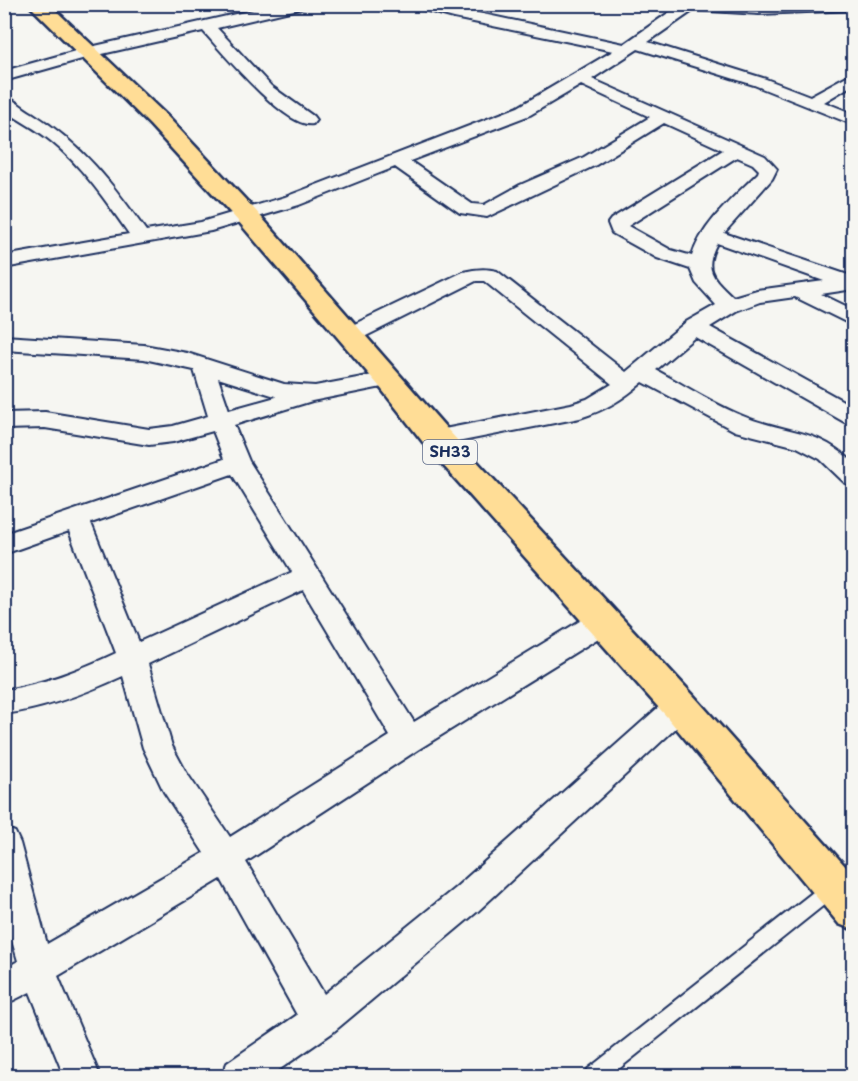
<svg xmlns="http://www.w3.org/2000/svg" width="858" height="1081" font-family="'Playpen Sans',sans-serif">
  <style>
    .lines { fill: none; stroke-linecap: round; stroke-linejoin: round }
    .service-casing { stroke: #1b2f5e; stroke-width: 4 }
    .minor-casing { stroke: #1b2f5e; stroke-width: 4 }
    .primary-casing { stroke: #1b2f5e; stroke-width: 5 }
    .service { fill: #f6f6f2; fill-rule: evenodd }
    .minor { fill: #f6f6f2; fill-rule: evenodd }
    .primary { fill: #ffdd96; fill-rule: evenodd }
    .labels { text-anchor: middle; stroke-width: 4.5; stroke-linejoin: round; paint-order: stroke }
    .shield { fill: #f6f6f2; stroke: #5d6b8a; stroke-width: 1.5 }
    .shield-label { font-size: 15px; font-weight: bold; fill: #1b2f5e }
  </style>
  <rect width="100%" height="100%" fill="#f6f6f2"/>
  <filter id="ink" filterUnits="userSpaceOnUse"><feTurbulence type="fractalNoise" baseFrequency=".0167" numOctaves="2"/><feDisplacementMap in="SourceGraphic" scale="12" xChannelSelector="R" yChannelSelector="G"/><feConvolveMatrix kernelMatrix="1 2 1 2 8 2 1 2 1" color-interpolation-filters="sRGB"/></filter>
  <g filter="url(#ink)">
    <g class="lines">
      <g class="service-casing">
        <polygon id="service" points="833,879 839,881 842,887 839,893 610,1076 586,1076 588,1069 827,881"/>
      </g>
      <g class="minor-casing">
        <g id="minor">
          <path d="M280 4H309L307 7 217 28 271 86 313 116 316 120 313 124C287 130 221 51 203 31L89 57 4 81V71L86 48Z"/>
          <path d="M411 4H436L624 44 681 4H854V10L759 14 694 10 648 42 766 79 810 96 854 72V84L824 102 854 114V125L754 85 638 49 592 79 765 156 777 169 772 179 724 233 854 277V289L821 294 854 310V326L795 297 760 302 736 311 710 327 854 407V425L846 423 695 337 656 370C686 386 716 406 748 418 791 434 816 428 854 463V486L845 483 820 459 797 447 735 431 643 382C623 399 606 410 580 418L437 446 429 444 425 438 429 432 571 404 587 399 612 384 484 281H476L358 340 350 342 342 340 339 335 342 330 463 272C475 269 485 268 497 271L626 372 686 322 716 305 696 283 690 269 657 258 612 233 608 223 611 219 723 150 664 123 596 165 487 217 460 213 395 167 299 205 211 231 4 268V256L129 234C106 201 83 167 51 141 37 129 20 121 4 110V96C14 99 23 108 32 113 83 145 112 183 146 231L201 222 285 197 518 107 613 51 454 18 413 7ZM581 85 650 117 584 157 520 185 484 205 472 204 410 161 530 115ZM737 157 753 164 759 170 758 173C734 197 702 224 692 256L671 250 628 226ZM717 243 824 281 757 290 733 297C714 278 702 271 717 243Z"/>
          <path d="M4 336 144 345 187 353 284 384 315 386 389 372 397 374 400 379 397 384 312 401 234 425 249 461 414 722 593 613 603 610 613 613 617 621 613 629 419 749 246 862 324 994 455 888 670 697 680 694 690 697 694 706 690 715 478 911 332 1033 270 1076H222L227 1063 297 1015 221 879 58 976 100 1076H64L30 992 4 1005V969L18 961 4 914V828L15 832 20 843 47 944 204 853 164 792 143 748 123 676C86 693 45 709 4 714V690C43 684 80 670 116 653L69 531 4 554V534L224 459 213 431 173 442 149 445 45 428 4 429V413L45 412 149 429 173 426 208 416 194 370 144 359 4 350ZM218 378 275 396 276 397 229 410ZM232 474 292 572 139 642 91 523ZM303 590 390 736 230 837 186 772 172 746 148 664Z"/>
        </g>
      </g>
      <g class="primary-casing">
        <polygon id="primary" points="28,4 49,4 166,115 256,211 448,430 693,695 854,876 854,930 839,924 667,717 426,446 379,386 238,221 150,125"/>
      </g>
      <use href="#service" class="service"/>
      <use href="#minor" class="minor"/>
      <use href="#primary" class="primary"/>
    </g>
  </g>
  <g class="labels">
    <rect class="shield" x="423" y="440" width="54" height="24" rx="4.5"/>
    <g class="shield-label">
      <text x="450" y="457">SH33</text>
    </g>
  </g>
  <rect width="858" height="1081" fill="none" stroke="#f6f6f2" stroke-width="24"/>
  <rect x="12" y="12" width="834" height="1057" fill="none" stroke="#1b2f5e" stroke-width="2" filter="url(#ink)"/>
</svg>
